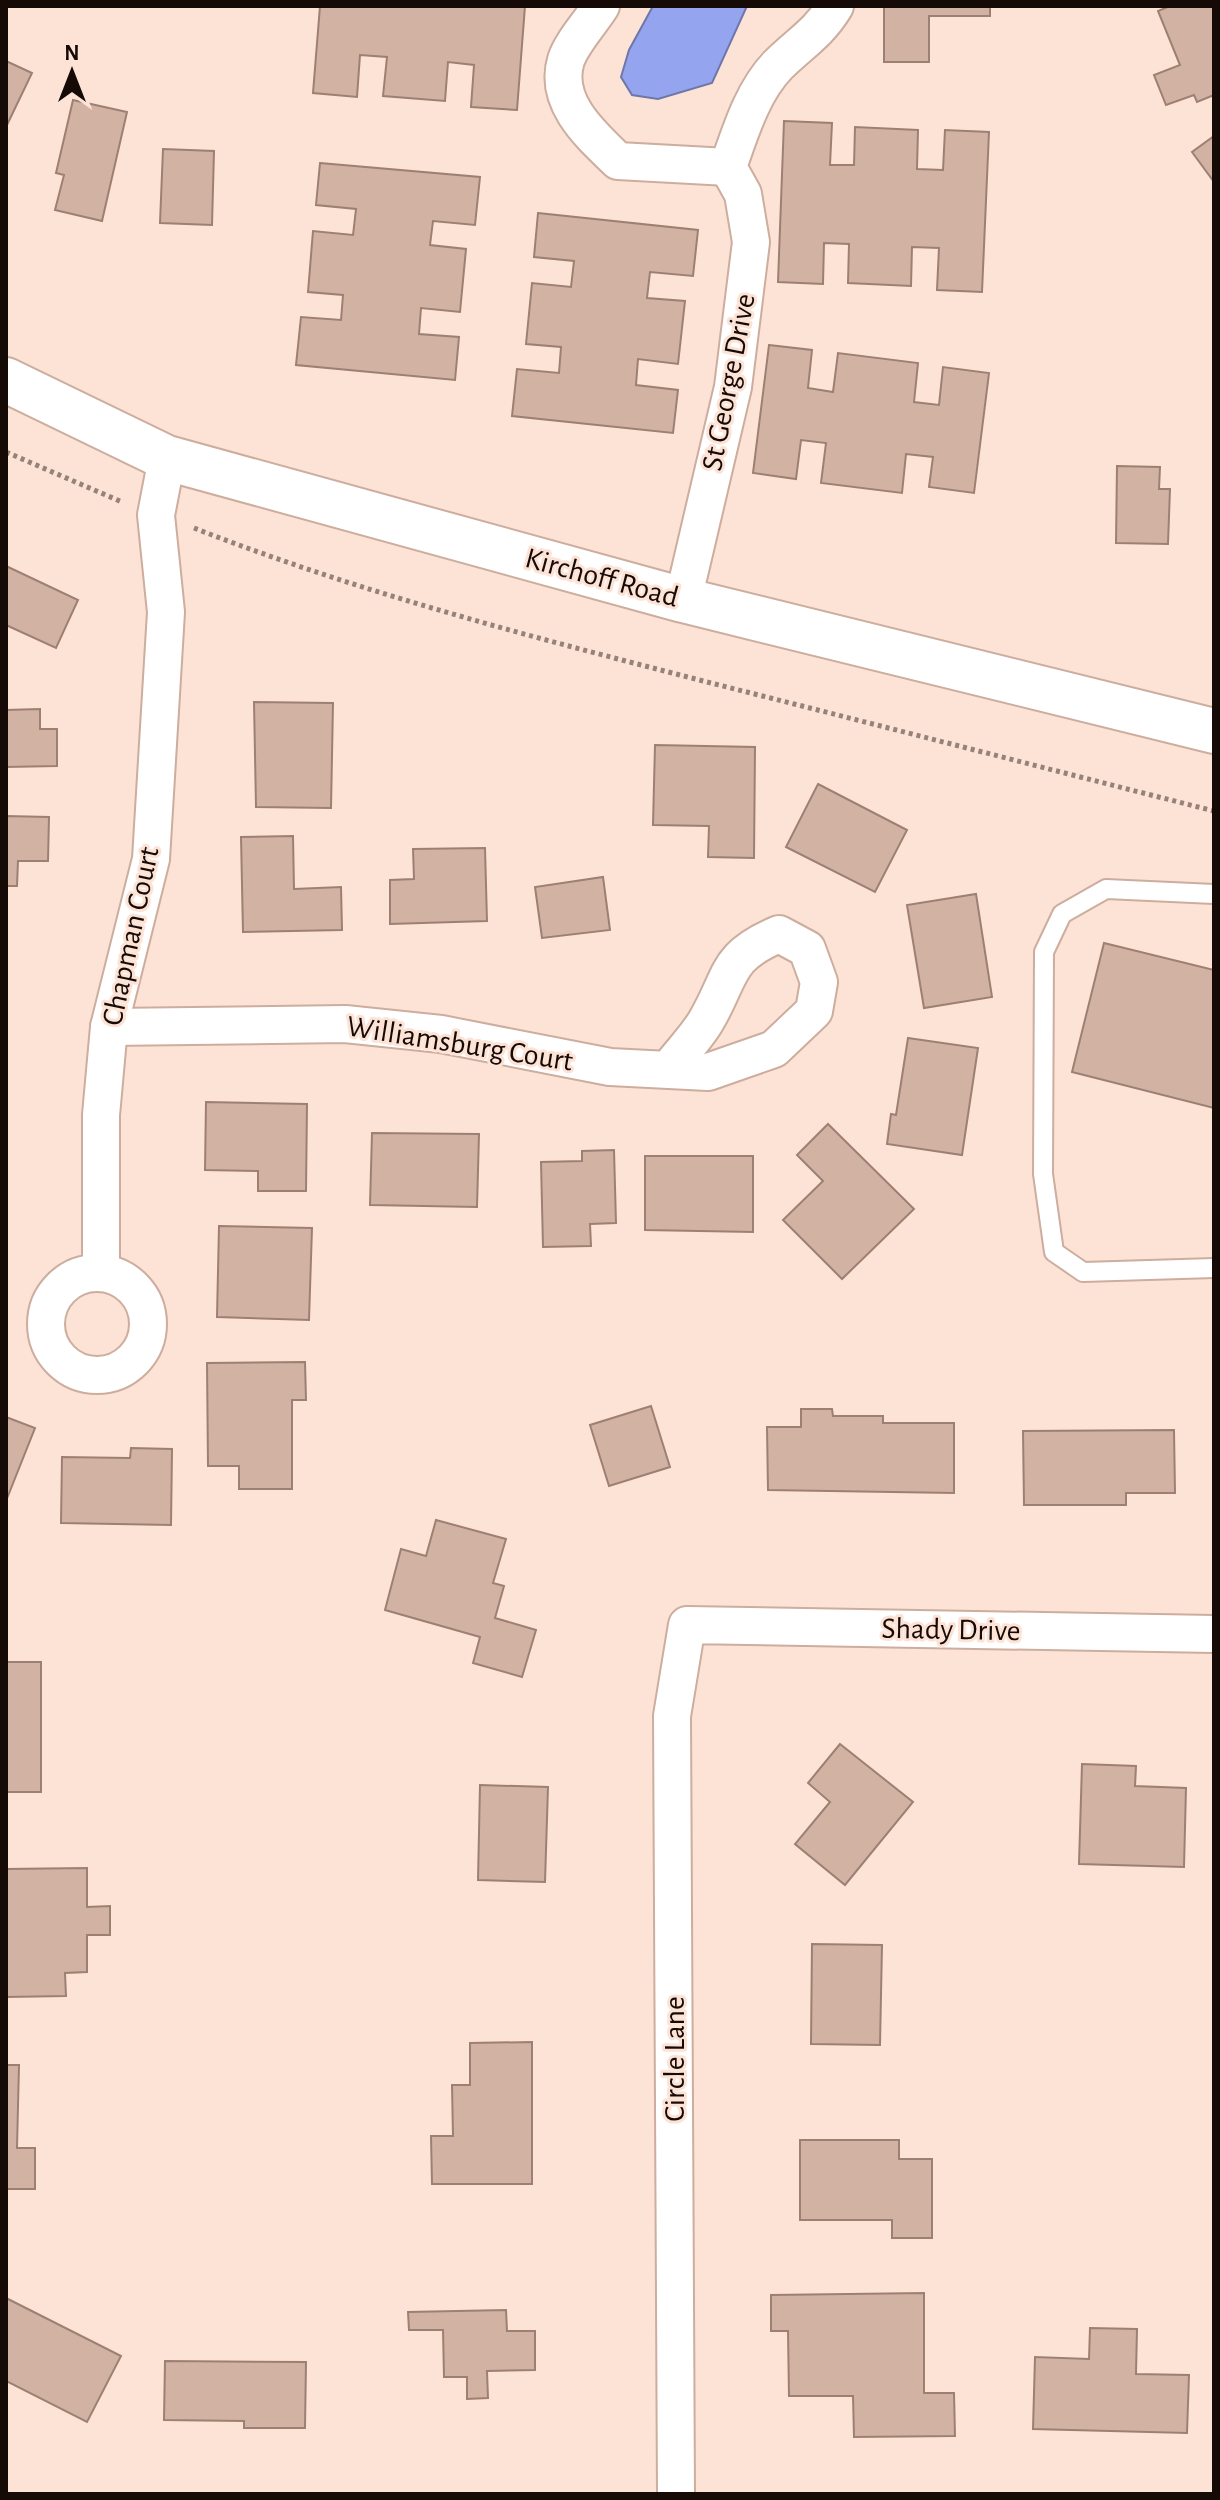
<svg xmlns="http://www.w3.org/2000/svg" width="1220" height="2500" font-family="'Alegreya Sans',sans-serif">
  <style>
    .water { fill: #95a4ef; stroke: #6f76a9; stroke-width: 2 }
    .building { fill: #d2b2a3; stroke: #9d8072; stroke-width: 2 }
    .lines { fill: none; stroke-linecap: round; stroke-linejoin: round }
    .lane-casing { stroke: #ccad9e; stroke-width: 22 }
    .street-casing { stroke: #ccad9e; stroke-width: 40 }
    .secondary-casing { stroke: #ccad9e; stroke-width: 48 }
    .path { stroke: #958279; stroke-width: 5; stroke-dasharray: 4 4; stroke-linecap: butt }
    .lane { stroke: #fff; stroke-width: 18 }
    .street { stroke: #fff; stroke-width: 36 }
    .secondary { stroke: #fff; stroke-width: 44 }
    .labels { text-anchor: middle; stroke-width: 6; stroke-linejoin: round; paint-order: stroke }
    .street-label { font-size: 30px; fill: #150a06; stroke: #fde3d6 }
  </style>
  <rect width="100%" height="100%" fill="#fde3d6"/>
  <polygon class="water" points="653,6 747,6 712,83 658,99 632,95 621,77 629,50"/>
  <g class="building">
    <polygon points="320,6 525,6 517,110 471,107 474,65 448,62 445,101 383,96 387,57 360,55 357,97 313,93"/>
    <polygon points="884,6 990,6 990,16 929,16 929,62 884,62"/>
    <polygon points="1170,6 1214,6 1214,95 1197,102 1194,95 1166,105 1154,75 1180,65 1158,11"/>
    <polygon points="6,61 32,73 6,127"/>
    <polygon points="73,100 127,112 102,221 55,210 64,175 56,173"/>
    <polygon points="784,121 832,123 830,165 854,165 855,127 918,130 917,169 943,170 945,130 989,132 982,292 937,290 939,248 912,247 911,286 848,283 849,244 824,243 823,284 778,282"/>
    <polygon points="1214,136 1214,182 1192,152"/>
    <polygon points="163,149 214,151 212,225 160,223"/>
    <polygon points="320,163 480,177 475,225 433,221 430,245 466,249 460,312 421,308 419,334 459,337 455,380 296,365 301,317 341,320 343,295 308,292 313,231 353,235 356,209 316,205"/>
    <polygon points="538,213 698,230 693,276 650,272 647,298 685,301 678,364 638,359 636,385 678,390 673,433 512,416 517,369 559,373 561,347 526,344 532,283 571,287 574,261 534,257"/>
    <polygon points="769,345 812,350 808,388 833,392 838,353 918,363 914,402 939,405 943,367 989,373 974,493 929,487 933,457 906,454 902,493 821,483 826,443 801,440 796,479 753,473"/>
    <polygon points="1117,466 1160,467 1159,489 1170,489 1168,544 1116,543"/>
    <polygon points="6,566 78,600 56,648 6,625"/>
    <polygon points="254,702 333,703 331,808 256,807"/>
    <polygon points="40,709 40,729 57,729 57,766 6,767 6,710"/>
    <polygon points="655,745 755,747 754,858 708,857 709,826 653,825"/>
    <polygon points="818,784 907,830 875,892 786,847"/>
    <polygon points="6,816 49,817 48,861 18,861 17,886 6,886"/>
    <polygon points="293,836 294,889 341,887 342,930 243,932 241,837"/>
    <polygon points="485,848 487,921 390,924 390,880 414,879 413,849"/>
    <polygon points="603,877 610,930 542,938 535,887"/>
    <polygon points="976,894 992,997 924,1008 907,905"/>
    <polygon points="1104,943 1214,970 1214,1108 1072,1072"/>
    <polygon points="908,1038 978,1048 962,1155 887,1144 891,1114 896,1115"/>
    <polygon points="206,1102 307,1104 306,1191 258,1191 258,1171 205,1170"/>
    <polygon points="828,1124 914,1209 842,1279 783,1220 823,1181 797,1155"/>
    <polygon points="372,1133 479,1134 477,1207 370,1205"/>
    <polygon points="614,1150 616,1223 590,1224 591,1246 543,1247 541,1162 582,1161 582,1151"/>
    <polygon points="645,1156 753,1156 753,1232 645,1230"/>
    <polygon points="219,1226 312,1228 309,1320 217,1317"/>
    <polygon points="305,1362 306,1400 292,1400 292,1489 239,1489 239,1466 208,1466 207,1363"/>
    <polygon points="651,1406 670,1467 609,1486 590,1425"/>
    <polygon points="801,1409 832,1409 833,1416 883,1416 883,1423 954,1423 954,1493 768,1490 767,1427 801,1427"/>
    <polygon points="6,1417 35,1428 6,1501"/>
    <polygon points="1174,1430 1175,1493 1126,1493 1126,1505 1024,1505 1023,1431"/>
    <polygon points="131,1448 172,1449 171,1525 61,1523 62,1457 130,1458"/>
    <polygon points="436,1520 506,1539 493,1583 504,1586 495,1618 536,1630 522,1677 473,1663 480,1637 385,1610 401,1549 426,1556"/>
    <rect x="6" y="1662" width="35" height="130"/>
    <polygon points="840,1744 913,1802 845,1885 795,1844 830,1802 808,1783"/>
    <polygon points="1082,1764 1136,1766 1135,1786 1186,1788 1184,1867 1079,1864"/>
    <polygon points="480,1785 548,1787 545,1882 478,1880"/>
    <polygon points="87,1868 87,1907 110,1906 110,1935 87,1935 87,1972 65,1973 66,1996 6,1997 6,1869"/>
    <polygon points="812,1944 882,1945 880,2045 811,2044"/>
    <polygon points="532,2042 532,2184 432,2184 431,2136 453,2136 452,2085 470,2085 470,2043"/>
    <polygon points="6,2065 19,2065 17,2148 35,2148 35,2189 6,2189"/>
    <polygon points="800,2140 899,2140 899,2159 932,2159 932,2238 892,2238 892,2220 800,2220"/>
    <polygon points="924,2293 924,2393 954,2393 955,2436 854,2437 853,2396 789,2396 788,2331 771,2331 771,2295"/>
    <polygon points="6,2298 121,2356 87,2422 6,2381"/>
    <polygon points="506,2310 507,2331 535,2331 535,2370 487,2371 488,2398 467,2399 467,2377 444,2377 443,2330 409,2330 408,2312"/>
    <polygon points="1090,2328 1137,2329 1136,2374 1189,2375 1187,2433 1033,2429 1035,2357 1089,2359"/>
    <polygon points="165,2361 306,2362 305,2428 244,2428 244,2421 164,2420"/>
  </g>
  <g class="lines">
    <g class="lane-casing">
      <polyline id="lane" points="1214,894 1106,889 1062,914 1044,952 1043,1174 1054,1252 1083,1272 1214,1268"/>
    </g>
    <g class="street-casing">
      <g id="street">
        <path d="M601 6C591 22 572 42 566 60 553 102 591 135 618 161L728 167"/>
        <path d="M683 600 733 387 751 242 743 194 728 167C740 133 752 92 778 65 800 43 818 34 835 6"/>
        <path d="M109 1027 345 1024 441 1034 610 1067 708 1072 774 1049 814 1011 819 982 807 949 779 934C724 957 733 975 706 1021 696 1038 680 1054 668 1070"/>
        <polyline points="101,1273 101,1115 109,1027 151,859 166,612 156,515 167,458"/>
        <circle cx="97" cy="1324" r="51"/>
        <polyline points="676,2494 672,1716 687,1625 1214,1634"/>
      </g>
    </g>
    <g class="secondary-casing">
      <polyline id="secondary" points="6,380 167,458 683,600 1214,731"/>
    </g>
    <g class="path">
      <polyline points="6,452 122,502"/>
      <path d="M194 528C363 594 540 639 715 684 882 726 1048 769 1214 811"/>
    </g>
    <use href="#lane" class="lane"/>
    <use href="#street" class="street"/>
    <use href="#secondary" class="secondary"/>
  </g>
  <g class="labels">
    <g class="street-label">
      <text transform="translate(728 382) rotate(-79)" y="10">St George Drive</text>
      <text transform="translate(602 577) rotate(15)" y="10">Kirchoff Road</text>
      <text transform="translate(130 936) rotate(-78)" y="10">Chapman Court</text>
      <text transform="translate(460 1043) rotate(9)" y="10">Williamsburg Court</text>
      <text transform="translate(951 1629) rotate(1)" y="10">Shady Drive</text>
      <text transform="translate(674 2059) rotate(-90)" y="10">Circle Lane</text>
    </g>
  </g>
  <rect width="1220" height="2500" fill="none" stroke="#150a06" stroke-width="16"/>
  <g transform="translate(72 72)" stroke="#fde3d6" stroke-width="6" paint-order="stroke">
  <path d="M0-6L14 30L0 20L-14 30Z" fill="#150a06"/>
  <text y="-12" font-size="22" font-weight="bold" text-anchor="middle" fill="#150a06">N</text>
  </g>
</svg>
